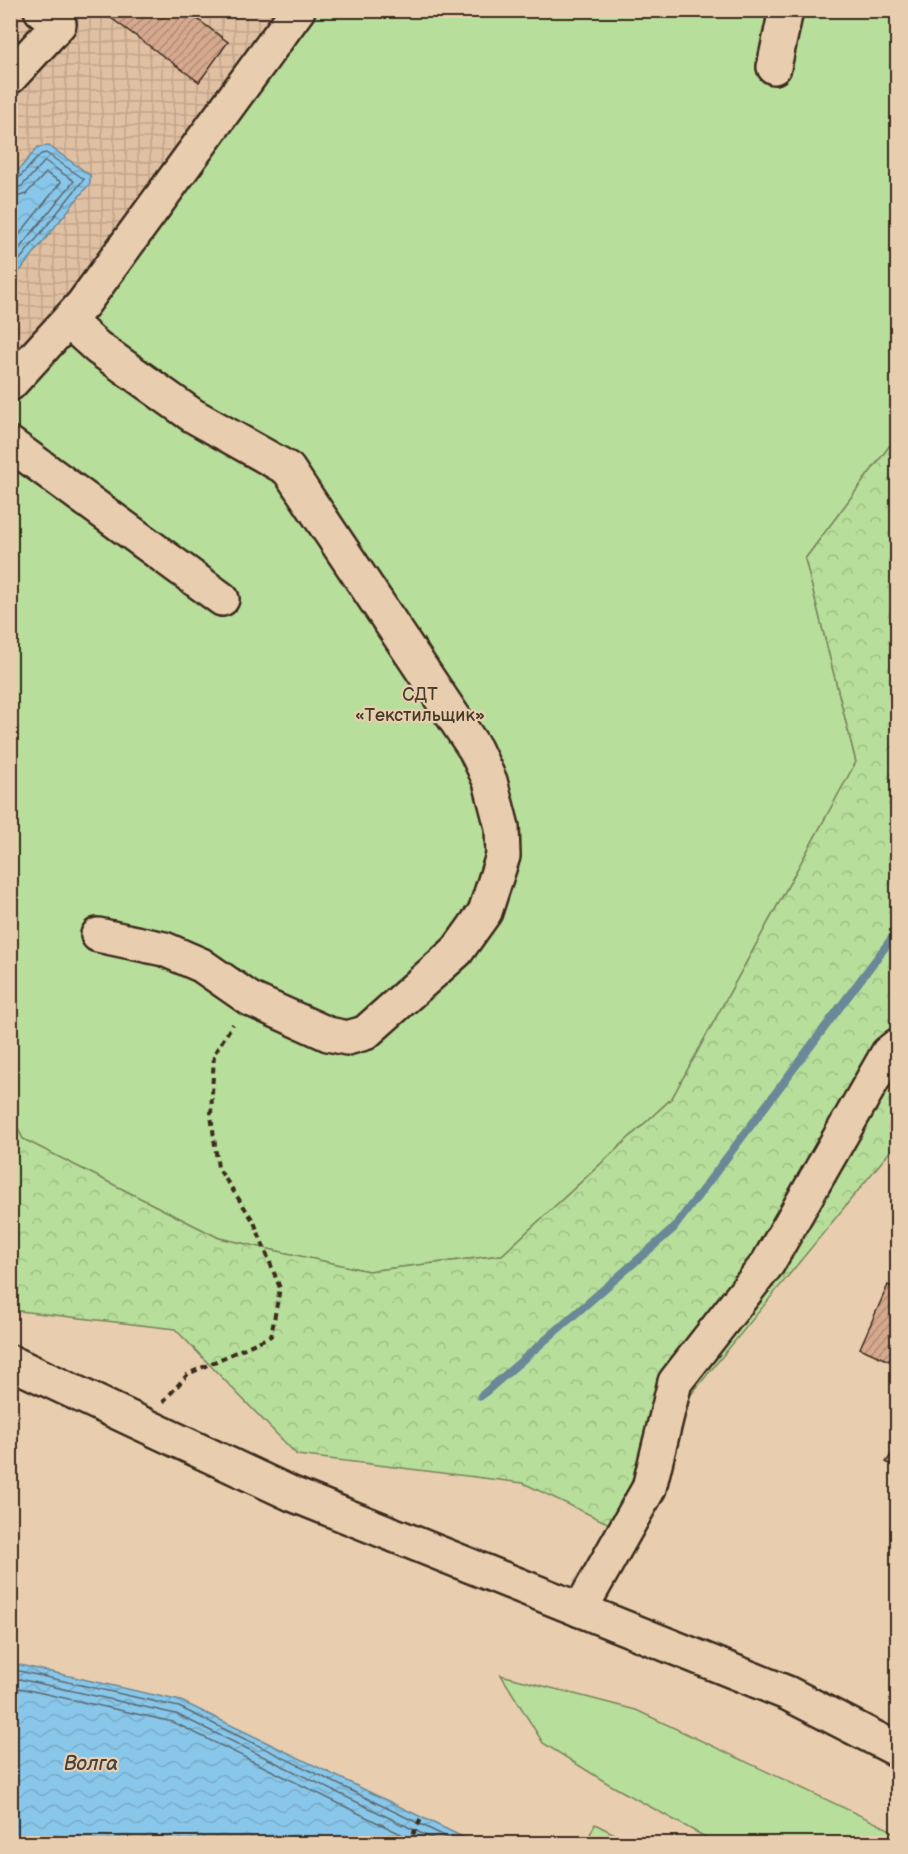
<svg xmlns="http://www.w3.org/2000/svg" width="908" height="1854" font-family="'Balsamiq Sans',sans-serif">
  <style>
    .industrial { fill: url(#industrial-grid) }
    .green { fill: #b7de9a; stroke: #79845c; stroke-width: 1.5 }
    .forest { fill: url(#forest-crowns); stroke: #79845c; stroke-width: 1.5 }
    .water { fill: url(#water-waves); stroke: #6a8898; stroke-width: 1.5 }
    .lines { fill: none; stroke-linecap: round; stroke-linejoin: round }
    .shore { stroke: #5a6970; stroke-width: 1.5 }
    .stream { stroke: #6a8898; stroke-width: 8 }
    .building { fill: url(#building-hatch); stroke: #3b2a1e; stroke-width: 1.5 }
    .minor-casing { stroke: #3b2a1e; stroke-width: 38 }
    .path { stroke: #3b2a1e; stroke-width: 4; stroke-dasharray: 6 4.5; stroke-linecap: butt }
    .minor { stroke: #e8ceaf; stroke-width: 33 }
    .labels { text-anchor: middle; stroke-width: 4.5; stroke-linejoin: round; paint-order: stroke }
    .park-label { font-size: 18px; fill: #473c2a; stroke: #e8ceaf }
    .water-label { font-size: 20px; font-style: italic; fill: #47423d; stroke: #e8ceaf }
  </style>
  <defs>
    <pattern id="industrial-grid" width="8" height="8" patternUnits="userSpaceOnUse" patternTransform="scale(1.5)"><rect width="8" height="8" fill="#e0c0a2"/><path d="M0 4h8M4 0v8" fill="none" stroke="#c1a58b"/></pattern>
    <pattern id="forest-crowns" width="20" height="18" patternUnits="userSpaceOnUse" patternTransform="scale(1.5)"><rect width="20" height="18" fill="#b7de9a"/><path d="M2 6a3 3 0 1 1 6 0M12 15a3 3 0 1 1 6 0" fill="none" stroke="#9ebf84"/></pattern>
    <pattern id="water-waves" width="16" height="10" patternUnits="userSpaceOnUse" patternTransform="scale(1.5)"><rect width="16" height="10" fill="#89c7ea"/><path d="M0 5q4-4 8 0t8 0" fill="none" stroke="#77abc8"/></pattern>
    <pattern id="building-hatch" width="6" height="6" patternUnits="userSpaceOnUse" patternTransform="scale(1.5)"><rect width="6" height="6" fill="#d6a98f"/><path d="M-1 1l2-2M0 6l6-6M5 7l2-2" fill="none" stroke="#af8a74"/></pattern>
  </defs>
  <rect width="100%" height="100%" fill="#e8ceaf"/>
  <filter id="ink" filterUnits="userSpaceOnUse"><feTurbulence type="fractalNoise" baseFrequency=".0167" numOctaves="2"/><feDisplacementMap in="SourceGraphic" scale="12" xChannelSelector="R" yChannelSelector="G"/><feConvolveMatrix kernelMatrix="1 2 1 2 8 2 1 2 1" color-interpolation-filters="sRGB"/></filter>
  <g filter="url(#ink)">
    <polygon class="industrial" points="11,11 284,11 74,297 11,363"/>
    <g class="green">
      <polygon points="313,11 897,11 897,436 805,559 856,762 672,1098 502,1255 368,1271 219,1238 23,1139 11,1113 11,398"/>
      <polygon points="501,1675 636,1710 889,1829 897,1838 897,1843 716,1843 607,1783 543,1743"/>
      <polygon points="595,1824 632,1843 586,1843"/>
    </g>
    <polygon class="forest" points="897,436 897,1143 680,1408 622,1530 523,1483 297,1455 175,1329 11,1310 10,1113 23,1139 219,1238 368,1271 502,1255 672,1098 856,762 805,559"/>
    <g class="water">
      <polygon points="49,146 90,175 90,183 11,282 11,179 38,147"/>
      <polygon points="11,1663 181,1701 475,1843 11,1843"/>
    </g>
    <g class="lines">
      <g class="shore">
        <polyline points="10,182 17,180 41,154 46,153 84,179 10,272"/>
        <polyline points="10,190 22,186 45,161 74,181 10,260"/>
        <polyline points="10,199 26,194 46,173 61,182 10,246"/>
        <polyline points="10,1669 179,1707 461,1844"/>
        <polyline points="10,1677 176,1714 443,1844"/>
        <polyline points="10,1686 173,1722 421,1844"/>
      </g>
      <polyline class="stream" points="481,1396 673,1229 898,930"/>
    </g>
    <g class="building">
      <polygon points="100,10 185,10 228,42 199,82"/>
      <polygon points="888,1285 898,1289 898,1342 889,1361 860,1348"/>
      <polygon points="898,1445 898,1469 886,1462"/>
    </g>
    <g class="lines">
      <g class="minor-casing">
        <g id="minor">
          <polyline points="774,67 786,10"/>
          <polyline points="10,77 59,24 41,10"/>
          <polyline points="68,321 98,348 192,415 288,469 475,749 490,781 502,827 503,856 485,912 457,951 365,1033 347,1038 328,1034 250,999 201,965 164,949 98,935"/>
          <polyline points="10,384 83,304 298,10"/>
          <polyline points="10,444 222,599"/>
          <polyline points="10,1362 292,1494 787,1693 898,1750"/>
          <polyline points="580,1610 649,1488 675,1382 768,1263 888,1053 898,1045"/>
        </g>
      </g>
      <g class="path">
        <polyline points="163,1402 188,1374 271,1336 280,1288 254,1222 218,1168 211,1115 214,1054 233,1024"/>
        <polyline points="408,1844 421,1819"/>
      </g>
      <use href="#minor" class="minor"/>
    </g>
  </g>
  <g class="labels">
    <g class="park-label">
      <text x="420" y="700">СДТ<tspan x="420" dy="21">«Текстильщик»</tspan></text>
    </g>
    <g class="water-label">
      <text x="91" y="1770">Волга</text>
    </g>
  </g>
  <rect width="908" height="1854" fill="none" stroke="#e8ceaf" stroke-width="36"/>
  <rect x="18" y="18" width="872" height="1818" fill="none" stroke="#3b2a1e" stroke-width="2" filter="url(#ink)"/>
</svg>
